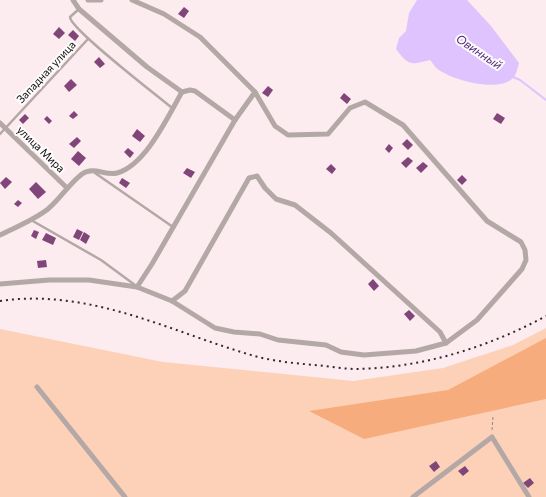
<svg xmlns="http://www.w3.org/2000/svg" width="546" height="497" font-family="Commissioner,sans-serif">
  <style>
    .green { fill: #fdd1b7 }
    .forest { fill: #f7ac7e }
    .water { fill: #dec3fe }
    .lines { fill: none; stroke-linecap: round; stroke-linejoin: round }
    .stream { stroke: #dec3fe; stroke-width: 2 }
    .building { fill: #814679 }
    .path { stroke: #928588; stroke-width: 1; stroke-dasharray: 3 2; stroke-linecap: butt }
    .service { stroke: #b4a8a6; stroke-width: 2.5 }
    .minor { stroke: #b4a8a6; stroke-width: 5 }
    .rail { stroke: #33292c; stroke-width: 2; stroke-dasharray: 2 4; stroke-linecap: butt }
    .labels { text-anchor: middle; stroke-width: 4; stroke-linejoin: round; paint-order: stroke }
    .street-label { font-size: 11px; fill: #11080b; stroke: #fdfdfd }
    .water-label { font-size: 12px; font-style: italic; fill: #53277a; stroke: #fdfdfd }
  </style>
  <rect width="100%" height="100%" fill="#fcebef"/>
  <polygon class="green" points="546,328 546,497 0,497 0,329 163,362 353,381 443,368 513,345"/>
  <polygon class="forest" points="546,338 546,399 364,439 309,411 448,390"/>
  <path class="water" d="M417 0H467L491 26 519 63C518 67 516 75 513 78 499 93 453 80 439 70 435 68 433 63 430 60 410 65 409 66 396 49L399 38 406 31 409 13Z"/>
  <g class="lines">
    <polyline class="stream" points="513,77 520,80 546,100"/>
  </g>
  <g class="building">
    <polygon points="184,7 189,11 184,18 178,14"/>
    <polygon points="59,27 65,33 59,39 53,34"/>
    <polygon points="73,30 79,36 75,41 68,35"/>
    <polygon points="99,57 105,64 100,68 94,62"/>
    <polygon points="71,79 77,85 69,92 64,86"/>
    <polygon points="268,86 273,90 268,97 262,93"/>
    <polygon points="344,93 351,99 347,104 340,98"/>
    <polygon points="74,111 78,115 73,119 69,116"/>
    <polygon points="497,113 505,118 501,124 493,119"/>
    <polygon points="25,114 29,118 23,124 19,120"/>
    <polygon points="47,116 52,121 49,124 44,119"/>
    <polygon points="137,129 145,136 140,142 132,136"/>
    <polygon points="77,137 81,141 74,148 69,144"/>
    <polygon points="407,139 413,145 408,150 402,144"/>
    <polygon points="389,144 393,148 389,153 385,149"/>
    <polygon points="128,148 134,153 130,158 124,152"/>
    <polygon points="78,151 86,158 79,166 71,159"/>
    <polygon points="408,157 413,161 406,168 401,163"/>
    <polygon points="423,162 428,166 421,173 416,168"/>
    <polygon points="331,164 336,169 332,174 326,169"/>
    <polygon points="187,168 195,172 191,178 183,173"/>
    <polygon points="462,175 467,180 462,185 457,180"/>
    <polygon points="6,177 12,182 5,189 0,183"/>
    <polygon points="122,178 130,183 126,188 119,183"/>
    <polygon points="36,182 46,192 38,199 29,189"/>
    <polygon points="18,200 22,203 18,207 14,204"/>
    <polygon points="77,229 83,232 79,240 73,237"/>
    <polygon points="34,230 39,232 36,239 31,236"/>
    <polygon points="84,232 90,236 86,244 80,240"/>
    <polygon points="46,233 56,238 53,245 42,240"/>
    <polygon points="46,260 47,267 38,268 37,261"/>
    <polygon points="373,279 379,286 374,291 368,284"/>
    <polygon points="409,310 415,316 410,321 404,314"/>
    <polygon points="436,461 440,467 434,472 429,466"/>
    <polygon points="465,466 469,471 463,476 458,471"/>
    <polygon points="530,478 534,483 528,488 523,483"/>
  </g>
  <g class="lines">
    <polyline class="path" points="492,430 493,417"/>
    <g class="service">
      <path d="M79 9 70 17C70 29 158 96 172 108"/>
      <polyline points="0,134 88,39"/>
      <polyline points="95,173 173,227"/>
      <polyline points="31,220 101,260 135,285"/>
    </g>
    <g class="minor">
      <polyline points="73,0 79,9 147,67 182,92 190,90 195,91 235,120"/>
      <polyline points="88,0 101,0"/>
      <polyline points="0,123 67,188"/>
      <path d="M0 235C16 227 34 220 48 209 60 199 69 184 82 174 94 166 105 176 117 173 146 165 168 116 182 92"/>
      <polyline points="0,284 49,280 89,280 137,287 172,301 215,328 234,332 260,334 278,340 326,345 341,352 364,355 416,351 446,343 477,320 522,269 526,260 525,250 521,242 487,221 403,125 365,102 350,108 328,134 288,135 275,126 255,92 200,37 164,14 132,0"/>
      <polyline points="137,287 152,264 235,120 255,92"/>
      <polyline points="172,301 185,291 249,178 257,176 265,188 276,199 295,205 331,233 440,332 446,343"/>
      <polyline points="37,387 125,497"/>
      <polyline points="413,497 492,437 529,497"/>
    </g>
    <path class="rail" d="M0 301C89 288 169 331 251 355 271 361 293 363 314 365 328 366 342 369 356 369 422 368 489 347 546 316"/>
  </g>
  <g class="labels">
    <g class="street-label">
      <text transform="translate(46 72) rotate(-47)" y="4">Западная улица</text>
      <text transform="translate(41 149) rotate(44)" y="4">улица Мира</text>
    </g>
    <g class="water-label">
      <text transform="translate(479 52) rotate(34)" y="4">Овинный</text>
    </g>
  </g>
</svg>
